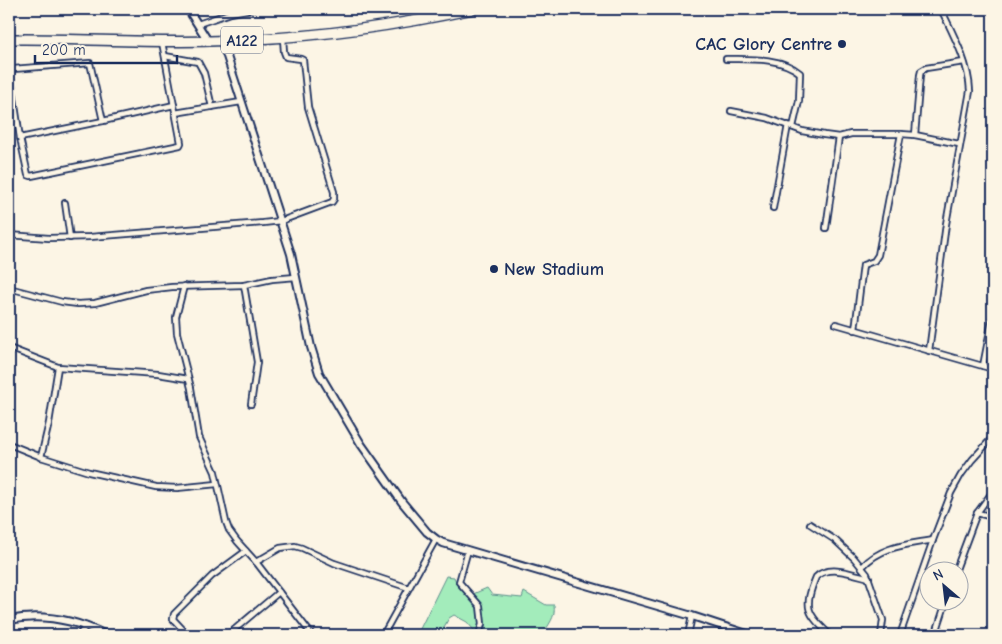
<svg xmlns="http://www.w3.org/2000/svg" width="1002" height="644" font-family="'Comic Neue',sans-serif">
  <style>
    .green { fill: #a3ecbb; stroke: #5f8e8c }
    .lines { fill: none; stroke-linecap: round; stroke-linejoin: round }
    .street-casing { stroke: #1b2f5e; stroke-width: 8 }
    .secondary-casing { stroke: #1b2f5e; stroke-width: 10 }
    .highway-casing { stroke: #1b2f5e; stroke-width: 12 }
    .street { stroke: #fcf5e5; stroke-width: 4.5 }
    .secondary { stroke: #fcf5e5; stroke-width: 6 }
    .highway { stroke: #fcf5e5; stroke-width: 9 }
    .poi-dot { fill: #1b2f5e; stroke: #fcf5e5; stroke-width: 2 }
    .labels { text-anchor: middle; stroke-width: 5; stroke-linejoin: round; paint-order: stroke }
    .shield { fill: #fcf5e5; stroke: #5e6a86; stroke-width: 1 }
    .shield-label { font-size: 16px; font-weight: bold; fill: #1b2f5e }
    .poi-label { font-size: 18px; font-weight: bold; fill: #1b2f5e; stroke: #fcf5e5; text-anchor: end }
  </style>
  <rect width="100%" height="100%" fill="#fcf5e5"/>
  <filter id="ink" filterUnits="userSpaceOnUse"><feTurbulence type="fractalNoise" baseFrequency=".02" numOctaves="2"/><feDisplacementMap in="SourceGraphic" scale="10" xChannelSelector="R" yChannelSelector="G"/><feConvolveMatrix kernelMatrix="1 2 1 2 8 2 1 2 1" color-interpolation-filters="sRGB"/></filter>
  <g filter="url(#ink)">
    <path class="green" d="M446 576 454 577 457 584 471 598 473 594 487 588 492 595 522 598 524 592 546 605H554C556 618 548 624 543 635H478L467 622 454 615 449 618 444 627 447 635H417Z"/>
    <g class="lines">
      <g class="street-casing">
        <g id="street">
          <polyline points="198,24 230,13 252,9"/>
          <polyline points="165,56 198,62 204,73 212,107"/>
          <path d="M726 59C749 59 781 57 800 73L799 101 793 127"/>
          <polyline points="731,111 767,118 802,131 824,135 839,137 851,134 901,134 915,135 959,144"/>
          <polyline points="175,113 241,102"/>
          <polyline points="103,121 90,63 13,69 10,72 20,138 28,175 31,176 180,145 181,143 162,42"/>
          <polyline points="9,126 18,124"/>
          <polyline points="915,135 920,75 921,71 926,68 964,62"/>
          <polyline points="20,138 103,121 174,105"/>
          <polyline points="65,203 70,238"/>
          <polyline points="773,208 788,125"/>
          <polyline points="826,228 839,137"/>
          <polyline points="9,235 49,238 90,237 263,223 281,221 332,202 334,199 334,192 308,107 303,60 301,59 286,57 284,52 283,38"/>
          <polyline points="244,285 257,362 251,404"/>
          <polyline points="184,286 176,317 177,333 191,388 199,437 215,472 226,522 229,530 237,541 256,562 312,635"/>
          <polyline points="9,288 62,302 78,304 95,303 146,290 172,287 244,285 272,279 296,277"/>
          <polyline points="836,324 993,369"/>
          <polyline points="855,330 863,265 874,261 878,255 901,134"/>
          <polyline points="9,348 58,367 158,374 188,379"/>
          <path d="M929 351 946 224 970 91C969 63 953 34 941 9"/>
          <polyline points="983,366 993,315"/>
          <polyline points="58,367 49,423 41,457 89,472 156,487 177,488 217,484"/>
          <polyline points="9,444 41,457"/>
          <polyline points="977,513 993,517"/>
          <polyline points="810,524 835,540 854,558 867,574 883,620 881,635"/>
          <polyline points="468,550 459,582 480,606 482,624 479,635"/>
          <polyline points="256,562 280,548 295,546 302,548 334,563 409,588"/>
          <path d="M862 567C881 546 906 545 933 540"/>
          <polyline points="955,572 977,513 993,491"/>
          <polyline points="936,633 946,602"/>
          <polyline points="79,635 86,626"/>
          <polyline points="188,635 173,619 174,614 212,576 246,551"/>
          <polyline points="228,635 279,592"/>
          <polyline points="383,635 436,539"/>
          <polyline points="688,635 692,616"/>
          <path d="M830 635C807 613 803 608 816 577 829 564 853 574 869 578"/>
          <polyline points="900,635 933,540 951,493 961,475 972,460 993,437"/>
          <polyline points="990,635 993,627"/>
        </g>
      </g>
      <g class="secondary-casing">
        <g id="secondary">
          <polyline points="188,9 208,41"/>
          <polyline points="222,41 291,254 311,347 319,373 361,444 402,502 427,532 436,539 443,543 692,616 750,635"/>
          <path d="M9 620C43 613 75 620 106 635"/>
        </g>
      </g>
      <g class="highway-casing">
        <path id="highway" d="M9 39C76 38 143 43 210 41 299 39 387 28 473 9"/>
      </g>
      <use href="#street" class="street"/>
      <use href="#secondary" class="secondary"/>
      <use href="#highway" class="highway"/>
    </g>
  </g>
  <g class="poi-dot">
    <circle cx="842" cy="44" r="5"/>
    <circle cx="494" cy="269" r="5"/>
  </g>
  <g class="labels">
    <rect class="shield" x="221" y="26.5" width="42" height="27" rx="4"/>
    <g class="shield-label">
      <text x="242" y="46">A122</text>
    </g>
    <g class="poi-label">
      <text x="832" y="50">CAC Glory Centre</text>
      <text x="504" y="275" text-anchor="start">New Stadium</text>
    </g>
  </g>
  <rect width="1002" height="644" fill="none" stroke="#fcf5e5" stroke-width="30"/>
  <rect x="15" y="15" width="972" height="614" fill="none" stroke="#1b2f5e" stroke-width="2" filter="url(#ink)"/>
  <g transform="translate(944 586) rotate(332)"><circle r="24" fill="#fcf5e5" stroke="#a2a6af"/>
  <path d="M0-4L9 19L0 12L-9 19Z" fill="#1b2f5e"/>
  <text y="-8" font-size="14" font-weight="bold" text-anchor="middle" fill="#1b2f5e">N</text>
  </g>
  <path d="M35 55v8h142v-8" fill="none" stroke="#1b2f5e" stroke-width="2.5"/>
  <text x="42" y="55" font-size="15" fill="#1b2f5e" stroke="#fcf5e5" stroke-width="4" paint-order="stroke">200 m</text>
</svg>
